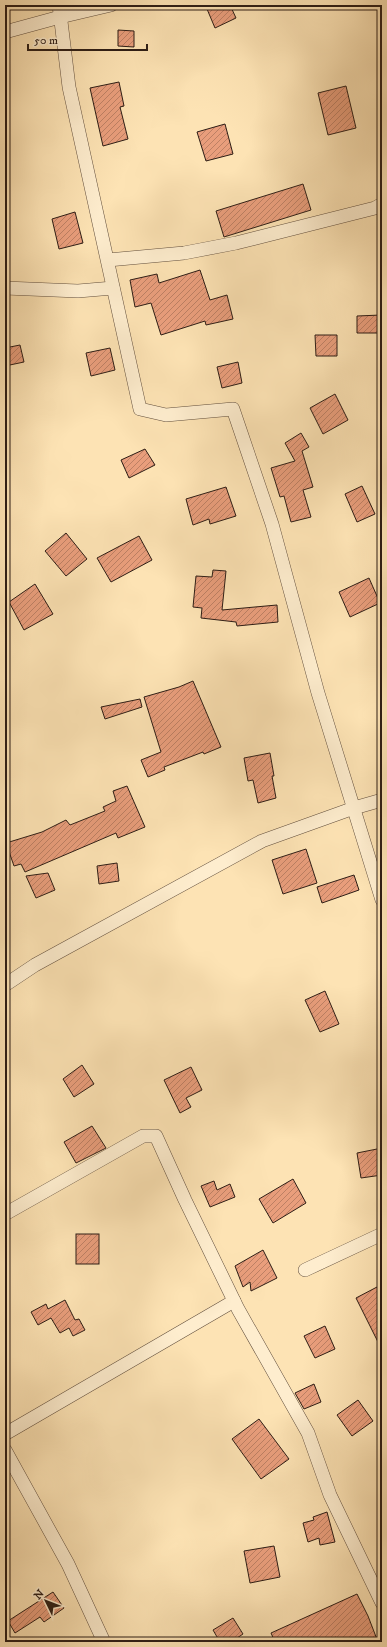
<svg xmlns="http://www.w3.org/2000/svg" width="387" height="1647" font-family="'IM FELL DW Pica',serif">
  <style>
    .building { fill: url(#building-hatch); stroke: #2d1d15 }
    .lines { fill: none; stroke-linecap: round; stroke-linejoin: round }
    .street-casing { stroke: #614e3d; stroke-width: 14 }
    .street { stroke: #feedce; stroke-width: 13 }
  </style>
  <defs>
    <pattern id="building-hatch" width="6" height="6" patternUnits="userSpaceOnUse"><rect width="6" height="6" fill="#e99e7c"/><path d="M-1 1l2-2M0 6l6-6M5 7l2-2" fill="none" stroke="#bd8064"/></pattern>
  </defs>
  <rect width="100%" height="100%" fill="#fde3b4"/>
  <filter id="stains"><feTurbulence type="fractalNoise" baseFrequency=".005" numOctaves="4"/><feColorMatrix values="0 0 0 0 .2 0 0 0 0 .09 0 0 0 0 .02 0 0 0 .5 -.17"/></filter>
  <radialGradient id="worn" r=".72"><stop offset=".6" stop-color="#630" stop-opacity="0"/><stop offset="1" stop-color="#630" stop-opacity=".3"/></radialGradient>
  <g class="building">
    <polygon points="217,5 230,5 236,18 215,28 207,9"/>
    <polygon points="118,30 134,31 134,47 118,46"/>
    <polygon points="119,82 124,106 120,107 128,139 103,146 90,88"/>
    <polygon points="346,86 356,128 328,135 318,93"/>
    <polygon points="225,124 233,154 206,161 197,132"/>
    <polygon points="303,184 311,210 224,237 216,211"/>
    <polygon points="75,212 83,243 59,249 52,219"/>
    <polygon points="200,270 210,300 227,295 233,319 206,325 205,321 161,335 151,303 135,307 130,280 157,274 159,283"/>
    <polygon points="381,315 381,333 357,333 357,316"/>
    <polygon points="315,335 337,335 337,356 316,356"/>
    <polygon points="20,345 24,362 5,366 5,348"/>
    <polygon points="110,348 115,370 91,376 86,353"/>
    <polygon points="238,362 242,383 222,388 217,367"/>
    <polygon points="335,394 348,420 323,434 310,408"/>
    <polygon points="301,433 309,447 302,451 313,487 303,490 311,517 291,522 284,496 280,497 271,468 295,461 285,443"/>
    <polygon points="145,449 155,465 129,478 121,460"/>
    <polygon points="362,486 375,514 357,522 345,494"/>
    <polygon points="226,487 236,516 210,524 209,519 193,525 186,499"/>
    <polygon points="66,533 87,559 66,576 45,551"/>
    <polygon points="139,536 152,560 111,582 97,558"/>
    <polygon points="213,570 226,571 222,610 277,605 278,622 237,626 236,622 201,618 202,608 193,607 196,576 212,577"/>
    <polygon points="369,578 380,603 350,617 339,592"/>
    <polygon points="35,584 53,614 24,630 9,602"/>
    <polygon points="193,681 221,747 204,754 203,752 164,767 165,770 148,777 141,760 161,752 144,697 179,687"/>
    <polygon points="140,699 142,707 105,719 101,707"/>
    <polygon points="270,753 274,776 272,776 276,798 258,803 253,780 248,781 244,758"/>
    <polygon points="127,786 145,827 118,838 116,833 25,872 21,864 14,866 6,843 42,832 66,820 70,825 105,811 103,807 116,801 113,791"/>
    <polygon points="306,849 317,883 283,894 272,860"/>
    <polygon points="117,863 119,881 99,884 97,866"/>
    <polygon points="48,873 55,890 36,898 26,876"/>
    <polygon points="354,875 359,890 322,903 317,887"/>
    <polygon points="325,991 339,1024 320,1032 305,1000"/>
    <polygon points="82,1065 94,1084 74,1097 63,1079"/>
    <polygon points="191,1067 202,1090 186,1098 191,1107 180,1113 164,1080"/>
    <polygon points="92,1126 106,1148 76,1163 64,1142"/>
    <polygon points="382,1148 382,1175 361,1178 357,1153"/>
    <polygon points="293,1179 306,1203 273,1223 259,1199"/>
    <polygon points="214,1181 217,1190 230,1184 235,1197 210,1207 201,1186"/>
    <rect x="76" y="1234" width="23" height="30"/>
    <polygon points="263,1250 277,1278 251,1291 250,1282 243,1287 235,1266"/>
    <polygon points="377,1287 382,1296 382,1350 356,1298"/>
    <polygon points="65,1300 75,1320 79,1319 85,1330 73,1336 69,1328 60,1333 51,1318 38,1325 31,1312 46,1304 48,1309"/>
    <polygon points="325,1326 335,1349 315,1358 304,1336"/>
    <polygon points="314,1384 321,1402 304,1409 295,1393"/>
    <polygon points="358,1400 373,1421 352,1436 337,1415"/>
    <polygon points="259,1419 289,1459 261,1479 232,1439"/>
    <polygon points="327,1512 335,1542 320,1545 319,1538 308,1542 303,1523 314,1520 313,1517"/>
    <polygon points="274,1546 280,1577 250,1583 244,1551"/>
    <polygon points="53,1592 64,1608 44,1622 40,1617 15,1633 8,1621"/>
    <polygon points="357,1594 368,1616 378,1642 338,1642 336,1637 326,1642 275,1642 271,1633"/>
    <polygon points="233,1618 243,1634 231,1642 220,1642 213,1630"/>
  </g>
  <g class="lines">
    <g class="street-casing">
      <g id="street">
        <polyline points="59,5 69,87 140,409 166,415 233,409 272,524 318,693 382,900"/>
        <polyline points="5,32 60,17 111,5"/>
        <polyline points="108,260 184,253 236,243 375,208 382,204"/>
        <polyline points="5,288 78,291 113,288"/>
        <polyline points="5,985 35,965 262,841 354,808 382,800"/>
        <polyline points="5,1214 143,1136 156,1136 185,1200 238,1309 308,1433 330,1495 382,1603"/>
        <polyline points="305,1270 382,1234"/>
        <polyline points="5,1434 234,1301"/>
        <polyline points="5,1450 68,1564 104,1642"/>
      </g>
    </g>
    <use href="#street" class="street"/>
  </g>
  <rect width="387" height="1647" fill="none" stroke="#fde3b4" stroke-width="20"/>
  <rect x="6" y="6" width="375" height="1635" fill="none" stroke="#2d1d15" stroke-width="2"/>
  <rect x="10" y="10" width="367" height="1627" fill="none" stroke="#2d1d15"/>
  <g transform="translate(46 1601) rotate(313)" stroke="#feedce" stroke-width="3" paint-order="stroke">
  <path d="M0-3L7 15L0 10L-7 15Z" fill="#2d1d15"/>
  <text y="-6" font-size="11" font-weight="bold" text-anchor="middle" fill="#2d1d15">N</text>
  </g>
  <path d="M28 44v6h119v-6" fill="none" stroke="#2d1d15" stroke-width="2"/>
  <text x="34" y="44" font-size="12" fill="#2d1d15" stroke="#feedce" stroke-width="3" paint-order="stroke">50 m</text>
  <rect width="100%" height="100%" filter="url(#stains)"/>
  <rect width="100%" height="100%" fill="url(#worn)"/>
</svg>
